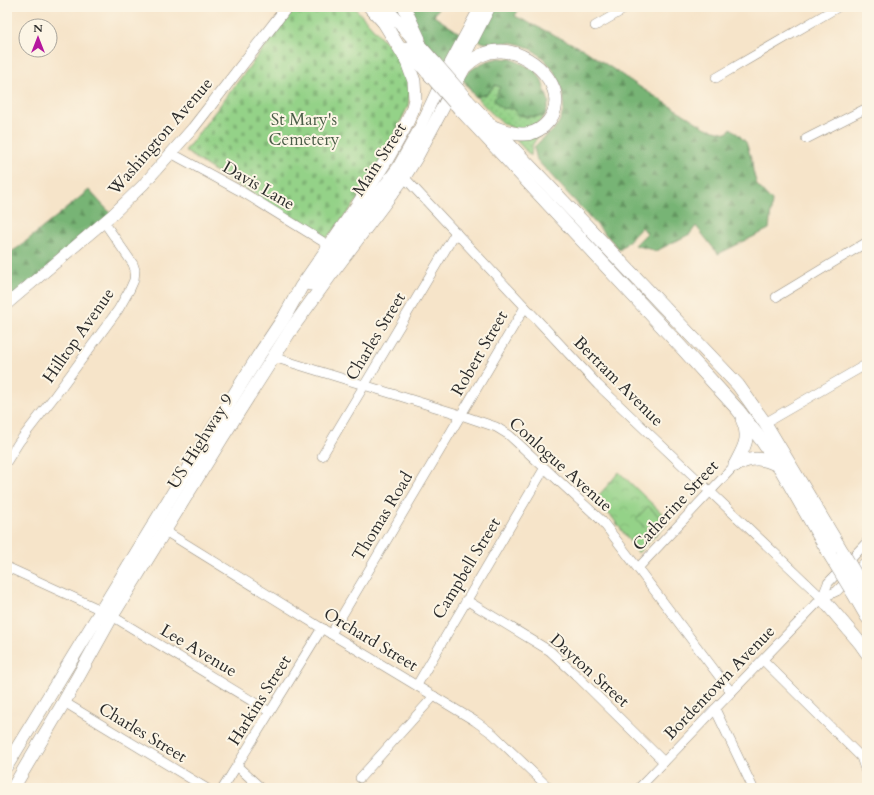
<svg xmlns="http://www.w3.org/2000/svg" width="874" height="795" font-family="Cardo,serif">
  <style>
    .grass { fill: url(#grass-dots); stroke: #607e5a }
    .forest { fill: url(#forest-firs); stroke: #517050 }
    .cemetery { fill: url(#cemetery-stones); stroke: #607e5a }
    .park { fill: url(#park-crowns); stroke: #607e5a }
    .pitch { fill: #94d288; stroke: #607e5a }
    .lines { fill: none; stroke-linecap: round; stroke-linejoin: round }
    .minor-casing { stroke: #90887a; stroke-width: 10 }
    .major-casing { stroke: #90887a; stroke-width: 12 }
    .highway-casing { stroke: #90887a; stroke-width: 14 }
    .minor { stroke: #fff; stroke-width: 9 }
    .major { stroke: #fff; stroke-width: 11 }
    .highway { stroke: #fff; stroke-width: 13 }
    .highway-bridge-casing { stroke: #90887a; stroke-width: 14; stroke-linecap: butt }
    .highway-bridge { stroke: #fff; stroke-width: 13 }
    .labels { text-anchor: middle; stroke-width: 4; stroke-linejoin: round; paint-order: stroke }
    .park-label { font-size: 17px; fill: #4a5d47; stroke: #fcf5e5 }
    .street-label { font-size: 17px; fill: #2b2b2b; stroke: #fcf5e5 }
  </style>
  <defs>
    <pattern id="grass-dots" width="8" height="8" patternUnits="userSpaceOnUse"><rect width="8" height="8" fill="#94d288"/><path d="M2 2h.1M6 6h.1" fill="none" stroke="#80b476" stroke-width="1.8" stroke-linecap="round"/></pattern>
    <pattern id="forest-firs" width="22" height="20" patternUnits="userSpaceOnUse"><rect width="22" height="20" fill="#77b474"/><path d="M5 1l3.5 6h-7zM16 11l3.5 6h-7z" fill="#62935f"/></pattern>
    <pattern id="cemetery-stones" width="16" height="16" patternUnits="userSpaceOnUse"><rect width="16" height="16" fill="#94d288"/><path d="M2 7V4a2 2 0 0 1 4 0v3zM10 15v-3a2 2 0 0 1 4 0v3z" fill="#80b476"/></pattern>
    <pattern id="park-crowns" width="20" height="18" patternUnits="userSpaceOnUse"><rect width="20" height="18" fill="#94d288"/><path d="M2 6a3 3 0 1 1 6 0M12 15a3 3 0 1 1 6 0" fill="none" stroke="#80b476"/></pattern>
  </defs>
  <rect width="100%" height="100%" fill="#fcf5e5"/>
  <filter id="ink" filterUnits="userSpaceOnUse"><feTurbulence type="fractalNoise" baseFrequency=".025" numOctaves="2"/><feDisplacementMap in="SourceGraphic" scale="8" xChannelSelector="R" yChannelSelector="G"/><feConvolveMatrix kernelMatrix="1 2 1 2 8 2 1 2 1" color-interpolation-filters="sRGB"/></filter>
  <filter id="wash" filterUnits="userSpaceOnUse"><feTurbulence type="fractalNoise" baseFrequency=".012" numOctaves="4" result="noise"/><feDisplacementMap in="SourceGraphic" scale="16" xChannelSelector="R" yChannelSelector="G"/><feGaussianBlur stdDeviation="0.9" result="paint"/><feColorMatrix in="noise" values="0 0 0 0 0 0 0 0 0 0 0 0 0 0 0 0 0 1.4 0 .05"/><feComposite in="paint" operator="in"/></filter>
  <g filter="url(#wash)">
    <rect width="100%" height="100%" fill="#f6e4c9"/>
    <g class="grass">
      <path d="M495 85 500 87 515 108 527 117 545 116C518 147 496 117 476 97L487 94Z"/>
      <polygon points="538,136 532,146 531,156 516,140"/>
    </g>
    <g class="forest">
      <polygon points="385,7 439,7 434,16 464,36 448,67 440,58 435,63"/>
      <path d="M466 7H520L515 16 583 49 640 87 706 128 727 133 731 128 746 142 752 161 753 171 757 185 772 201 769 229 718 254 696 226 690 234 656 251 635 245 647 233 642 227 620 250 537 160 534 148C540 139 550 135 556 127 578 96 550 53 519 44 507 40 492 46 482 42 479 41 476 39 474 38L477 13Z"/>
      <path d="M499 58 512 59 535 70 541 79 549 102 545 116C535 116 526 117 517 115L515 109 501 108 494 100 500 87 495 85 487 94 475 97 462 78C475 66 481 62 499 58Z"/>
      <polygon points="89,190 112,215 7,304 7,252 11,252 19,247"/>
    </g>
    <polygon class="cemetery" points="295,7 354,7 402,61 410,88 408,106 390,144 357,201 326,239 280,211 253,193 222,176 185,151"/>
    <polygon class="park" points="619,472 670,521 638,553 612,517 594,501"/>
    <polygon class="pitch" points="648,506 666,523 654,536 636,519"/>
  </g>
  <g filter="url(#ink)">
    <g class="lines">
      <g class="minor-casing">
        <g id="minor">
          <polyline points="595,26 628,7"/>
          <polyline points="716,78 838,7"/>
          <polyline points="806,139 867,108"/>
          <polyline points="171,153 244,193 330,246"/>
          <polyline points="404,177 598,385 822,598"/>
          <polyline points="776,297 867,242"/>
          <polyline points="273,357 461,415 496,427 509,435 602,521 731,692"/>
          <polyline points="765,423 867,364"/>
          <polyline points="322,456 456,232"/>
          <polyline points="7,461 19,442 54,397 118,310 130,289 134,280 135,270 133,264 104,222"/>
          <polyline points="165,531 331,634 475,721 493,734 549,788"/>
          <polyline points="7,567 101,610"/>
          <polyline points="638,568 735,465"/>
          <polyline points="822,598 837,591 867,560"/>
          <polyline points="466,600 550,651 577,676 664,762"/>
          <polyline points="112,616 270,712"/>
          <polyline points="331,634 525,307"/>
          <polyline points="763,660 861,757 867,775"/>
          <polyline points="417,685 544,469"/>
          <polyline points="64,702 206,788"/>
          <polyline points="715,709 753,788"/>
          <polyline points="237,766 261,788"/>
          <polyline points="360,778 434,696"/>
          <polyline points="223,788 322,628"/>
          <polyline points="639,788 822,598 828,583 867,542"/>
        </g>
      </g>
      <g class="major-casing">
        <g id="major">
          <polyline points="456,73 490,7"/>
          <polyline points="310,285 398,167 418,131 448,67 480,7"/>
          <polyline points="7,304 112,215 143,185 193,128 287,7"/>
        </g>
      </g>
      <g class="highway-casing">
        <g id="highway">
          <polyline points="370,7 388,27"/>
          <polyline points="385,7 435,63"/>
          <polyline points="404,7 419,39"/>
          <polyline points="407,48 428,73"/>
          <polyline points="467,100 738,385 765,423 843,553"/>
          <polyline points="459,108 681,347 738,410 762,441 779,466 830,555"/>
          <path d="M735 465C744 447 751 439 742 419"/>
          <path d="M735 465C753 457 762 457 779 466"/>
          <polyline points="860,582 867,594"/>
          <polyline points="852,591 867,617"/>
          <polyline points="822,598 860,643 867,653"/>
          <polyline points="7,765 181,480 259,355 285,316 301,287 357,206 387,159 404,129 412,111 415,99 414,81 406,59 383,21"/>
          <path d="M13 788 64 702 112 616 223 436 292 328 329 277 404 177 417 156 464 68C474 57 488 50 502 51 537 53 576 97 544 126 538 131 531 134 524 134 513 135 502 130 491 126"/>
        </g>
      </g>
      <use href="#minor" class="minor"/>
      <use href="#major" class="major"/>
      <use href="#highway" class="highway"/>
      <g class="highway-bridge-casing">
        <g id="highway-bridge">
          <polyline points="435,63 467,100"/>
          <polyline points="428,73 459,108"/>
          <polyline points="843,553 860,582"/>
          <polyline points="830,555 852,591"/>
        </g>
      </g>
      <use href="#highway-bridge" class="highway-bridge"/>
    </g>
  </g>
  <g class="labels">
    <g class="park-label">
      <text x="304" y="125">St Mary's<tspan x="304" dy="20">Cemetery</tspan></text>
    </g>
    <g class="street-label">
      <text transform="translate(160 136) rotate(-49)" y="6">Washington Avenue</text>
      <text transform="translate(379 159) rotate(-57)" y="6">Main Street</text>
      <text transform="translate(259 185) rotate(30)" y="6">Davis Lane</text>
      <text transform="translate(78 335) rotate(-55)" y="6">Hilltop Avenue</text>
      <text transform="translate(375 336) rotate(-59)" y="6">Charles Street</text>
      <text transform="translate(479 353) rotate(-60)" y="6">Robert Street</text>
      <text transform="translate(619 381) rotate(45)" y="6">Bertram Avenue</text>
      <text transform="translate(200 441) rotate(-58)" y="6">US Highway 9</text>
      <text transform="translate(561 464) rotate(42)" y="6">Conlogue Avenue</text>
      <text transform="translate(675 505) rotate(-47)" y="6">Catherine Street</text>
      <text transform="translate(382 516) rotate(-59)" y="6">Thomas Road</text>
      <text transform="translate(466 568) rotate(-59)" y="6">Campbell Street</text>
      <text transform="translate(371 639) rotate(31)" y="6">Orchard Street</text>
      <text transform="translate(199 650) rotate(31)" y="6">Lee Avenue</text>
      <text transform="translate(590 670) rotate(42)" y="6">Dayton Street</text>
      <text transform="translate(719 682) rotate(-46)" y="6">Bordentown Avenue</text>
      <text transform="translate(259 700) rotate(-58)" y="6">Harkins Street</text>
      <text transform="translate(143 732) rotate(31)" y="6">Charles Street</text>
    </g>
  </g>
  <rect width="874" height="795" fill="none" stroke="#fcf5e5" stroke-width="24"/>
  <g transform="translate(38 38)"><circle r="19" fill="#fcf5e5" stroke="#a8a49b"/>
  <path d="M0-3L7 15L0 10L-7 15Z" fill="#b5179e"/>
  <text y="-6" font-size="11" font-weight="bold" text-anchor="middle" fill="#2b2b2b">N</text>
  </g>
</svg>
